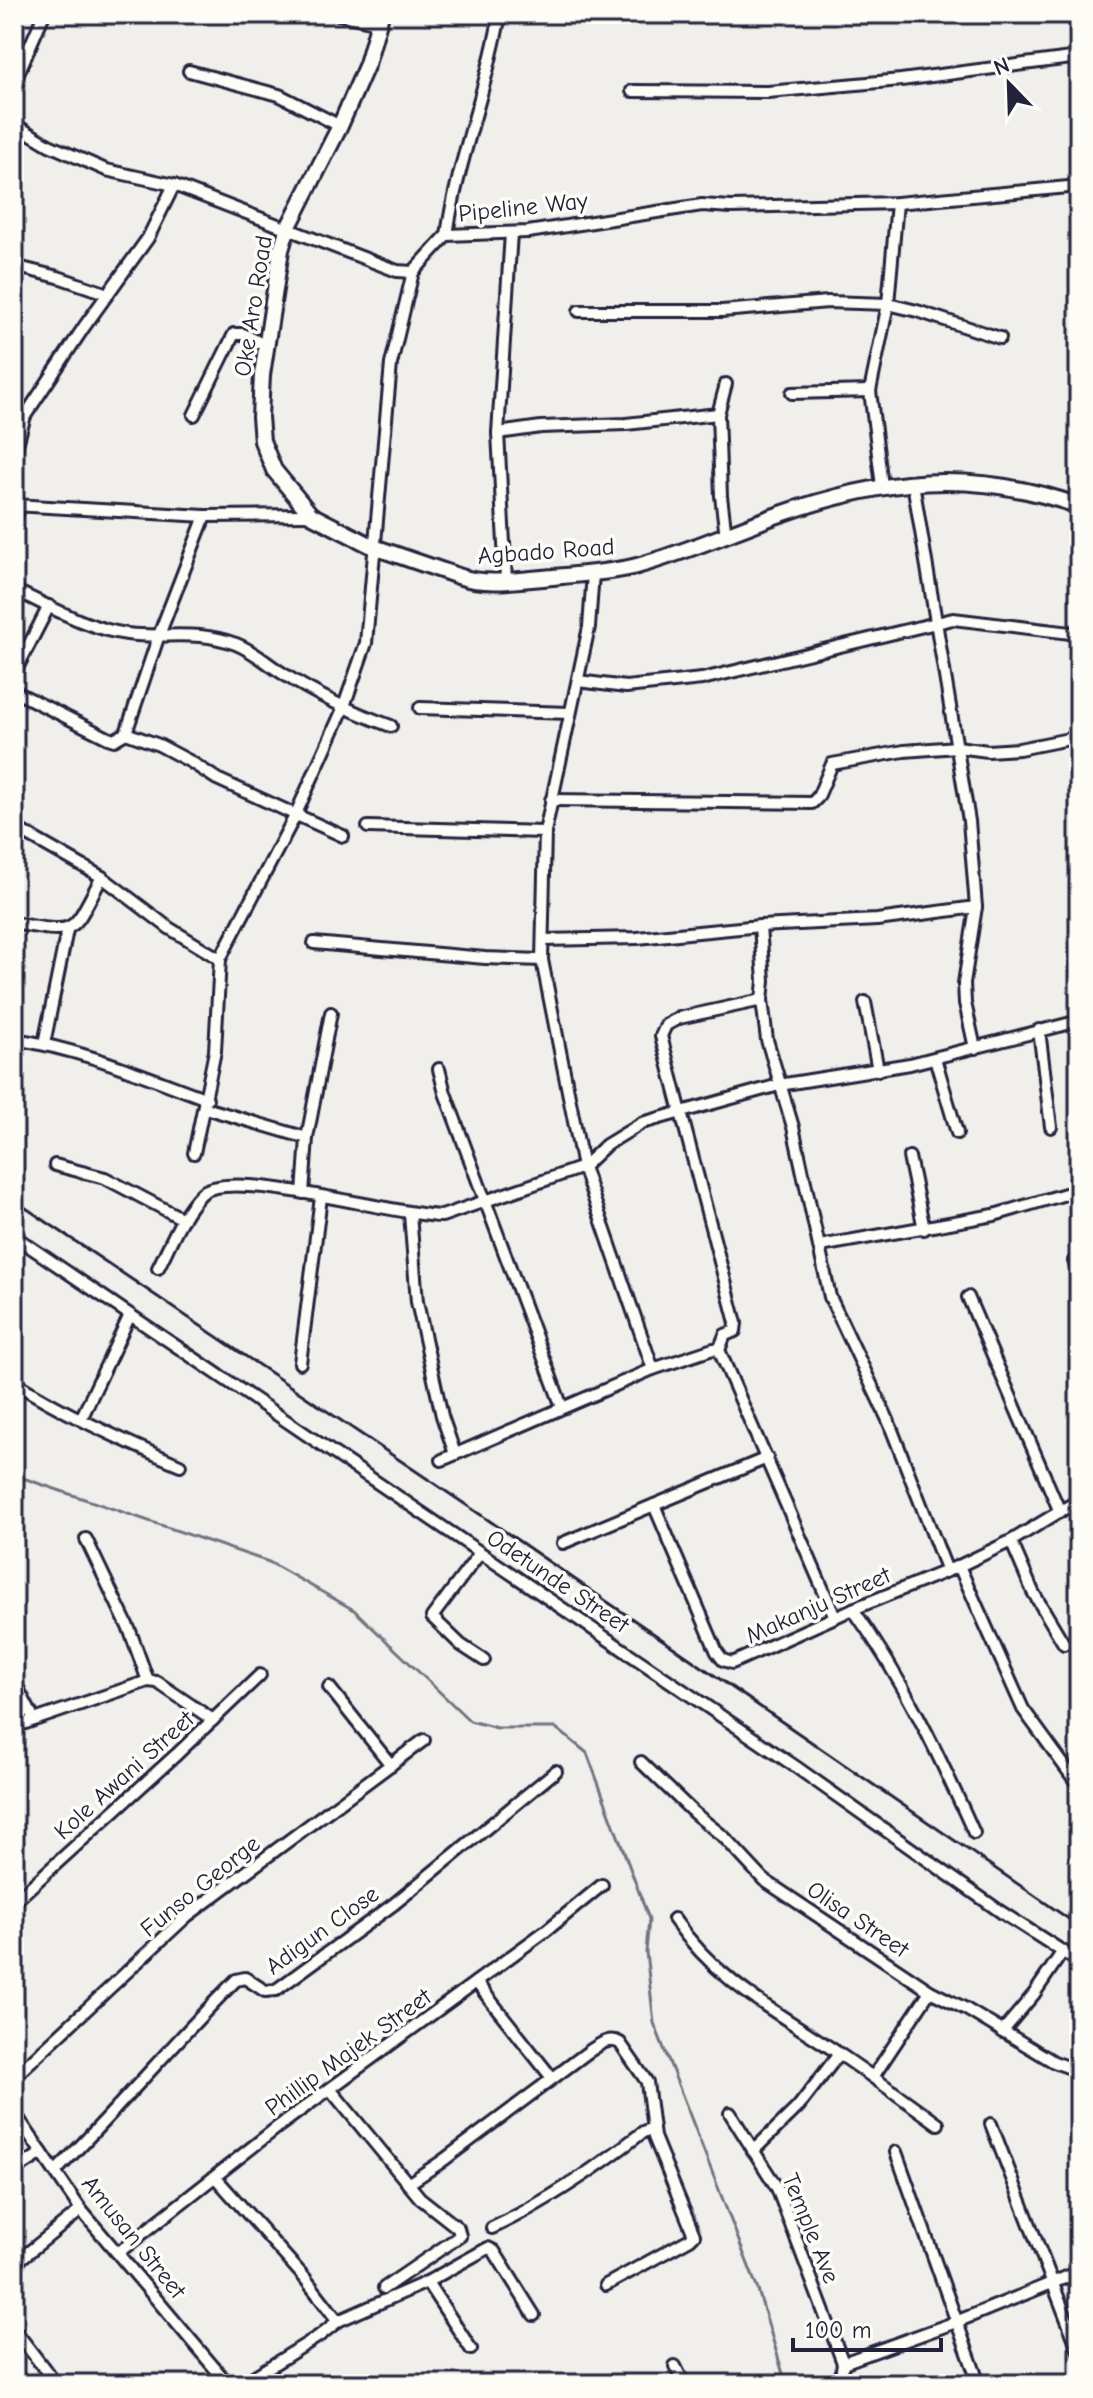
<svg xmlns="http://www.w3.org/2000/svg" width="1093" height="2398" font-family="'Comic Neue',sans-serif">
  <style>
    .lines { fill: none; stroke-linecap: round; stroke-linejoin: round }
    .stream { stroke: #737381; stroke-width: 3 }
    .minor-casing { stroke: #22223b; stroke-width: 16 }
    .major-casing { stroke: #22223b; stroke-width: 20 }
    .minor { stroke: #fdfcf7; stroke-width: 10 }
    .major { stroke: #fdfcf7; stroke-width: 14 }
    .rail { stroke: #22223b; stroke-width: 3 }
    .labels { text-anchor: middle; stroke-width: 7; stroke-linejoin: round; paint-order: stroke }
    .street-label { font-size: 24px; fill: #22223b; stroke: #fdfcf7 }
  </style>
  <rect width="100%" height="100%" fill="#f0efec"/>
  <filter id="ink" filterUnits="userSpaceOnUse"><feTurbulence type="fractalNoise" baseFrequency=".0125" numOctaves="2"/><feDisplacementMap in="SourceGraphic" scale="16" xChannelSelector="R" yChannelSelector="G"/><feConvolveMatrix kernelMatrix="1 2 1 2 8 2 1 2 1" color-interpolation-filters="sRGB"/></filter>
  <g filter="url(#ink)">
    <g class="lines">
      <polyline class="stream" points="14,1475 269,1562 354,1610 470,1721 497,1728 556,1728 587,1753 649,1919 646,1952 654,2023 758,2290 786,2384"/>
      <g class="minor-casing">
        <g id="minor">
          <polyline points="338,14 379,23"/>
          <polyline points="189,71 279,95 340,126"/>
          <polyline points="14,83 44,14"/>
          <polyline points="632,91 768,92 901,80 1079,57"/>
          <polyline points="14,124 49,145 106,170 174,185 397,271 413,272 447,235 528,232 702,205 731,207 897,203 1079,186"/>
          <path d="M447 235C458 159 487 89 500 14"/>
          <polyline points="14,266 58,277 108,294"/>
          <polyline points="579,311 722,311 828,302 888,304 917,311 1000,338"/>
          <polyline points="792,393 870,391"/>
          <polyline points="194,415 234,334 243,334 266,346"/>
          <polyline points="498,433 541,427 626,424 718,414"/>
          <polyline points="14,455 25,416 84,327 148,238 174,185"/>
          <polyline points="913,483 969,821 976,907 964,983 965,1003 975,1048"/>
          <polyline points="882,486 870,391 888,304 897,203"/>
          <polyline points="14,505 205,516 311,515"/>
          <polyline points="14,522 20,506"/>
          <polyline points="726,536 721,496 718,414 726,384"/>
          <polyline points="593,573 589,627 545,832 542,960 583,1167 653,1369"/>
          <polyline points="506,580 498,433 511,233"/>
          <path d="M14 590C50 606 88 629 127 634 167 639 194 629 236 644 254 651 266 663 282 673 316 695 352 712 391 726"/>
          <polyline points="14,674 49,606"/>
          <polyline points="578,681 626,687 702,679 953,619 1079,634"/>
          <polyline points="14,691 108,738 114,740 126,733 159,635 205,516"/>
          <polyline points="420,708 570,713"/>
          <polyline points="126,733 159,745 191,762 217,779 343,836"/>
          <polyline points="551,800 812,803 818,797 832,764 904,751 957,747 988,751 1019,749 1079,737"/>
          <polyline points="14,827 102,877 169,928 220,959"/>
          <polyline points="368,827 545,832"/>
          <path d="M14 923C81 935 70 934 102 877"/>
          <polyline points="760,926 764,981 762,1000 767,1040 793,1127 830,1297 888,1420 947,1571"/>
          <polyline points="543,940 637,938 760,926 877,920 976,907"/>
          <polyline points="314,943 485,958 542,960"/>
          <polyline points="865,1002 878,1070"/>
          <polyline points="1039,1030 1051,1127"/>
          <path d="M14 1039C81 1049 144 1076 207 1099"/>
          <polyline points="44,1044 67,930"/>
          <polyline points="935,1058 957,1133"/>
          <polyline points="439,1069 445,1093 562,1407"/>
          <polyline points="205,1108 307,1138"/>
          <polyline points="194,1153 215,1051 220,959 295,816 343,709 366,643 391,364 413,272"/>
          <polyline points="909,1157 924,1229"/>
          <polyline points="55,1165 105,1178 183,1219"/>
          <polyline points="303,1193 307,1138 331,1013"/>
          <polyline points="410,1214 417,1302 442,1416 455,1454"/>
          <polyline points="14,1236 796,1767 1001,1912 1079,1962"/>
          <polyline points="820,1246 994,1215 1079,1190"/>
          <polyline points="1074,1261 1079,1272"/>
          <path d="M158 1268C170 1245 182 1213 201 1194 229 1166 395 1216 442 1216L583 1167 606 1145 642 1123 779 1085 910 1064 1079 1021"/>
          <polyline points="968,1297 1060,1512"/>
          <polyline points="719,1350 725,1335 735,1331 736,1323 661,1036 666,1025 679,1018 762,1000"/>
          <polyline points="300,1363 321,1197"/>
          <path d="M14 1382C66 1415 123 1441 180 1465"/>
          <polyline points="81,1419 130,1315"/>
          <polyline points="442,1460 653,1369 713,1349 719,1350 835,1617"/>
          <polyline points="654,1505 717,1652 723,1660 732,1663 853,1609 959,1566 1011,1541 1079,1500"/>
          <polyline points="86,1539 130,1631 148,1681 157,1682 213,1720"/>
          <polyline points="1011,1541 1033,1592 1064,1644"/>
          <polyline points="563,1543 767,1458"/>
          <polyline points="480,1553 432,1617 461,1645 484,1660"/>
          <polyline points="959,1566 1023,1709 1079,1786"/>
          <path d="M853 1609C904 1681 938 1753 974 1833"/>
          <polyline points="14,1681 34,1719"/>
          <polyline points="329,1687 391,1765"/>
          <polyline points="14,1727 148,1681"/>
          <polyline points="641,1762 694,1813 724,1837 764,1880 930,1991 966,2009 1054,2062 1079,2071"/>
          <polyline points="14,1902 177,1754 260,1675"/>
          <path d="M674 1919C719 1984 776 2011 838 2053 872 2076 905 2100 938 2124"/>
          <polyline points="476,1982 552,2078"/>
          <polyline points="1002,2032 1034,1994 1063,1951"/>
          <polyline points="14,2077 187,1916 424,1740"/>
          <polyline points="873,2077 930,1991"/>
          <polyline points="330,2089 420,2198 458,2228 460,2236 384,2288"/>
          <polyline points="14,2112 81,2210 228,2384"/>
          <polyline points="730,2113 777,2188 843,2363"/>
          <polyline points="991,2124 1079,2351"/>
          <polyline points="753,2151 798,2107 839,2054"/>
          <polyline points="896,2152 979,2384"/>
          <polyline points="14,2171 42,2153"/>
          <path d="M56 2171C118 2109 174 2042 236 1980L245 1978 265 1991 276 1990 394 1904 556 1771"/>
          <polyline points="216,2178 304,2277 338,2321"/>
          <path d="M408 2184 441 2162 588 2052C598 2046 608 2036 620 2043L647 2082 654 2137 694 2235 690 2239 606 2285"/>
          <path d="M492 2228C547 2202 595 2169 643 2132L653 2128"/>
          <polyline points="119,2252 279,2126 547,1930 602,1885"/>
          <polyline points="14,2264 81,2210"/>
          <polyline points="427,2282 471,2349"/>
          <polyline points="14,2329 56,2384"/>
          <polyline points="675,2366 684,2384"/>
          <polyline points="242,2384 319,2336 338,2321 427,2282 488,2248 494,2251 534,2315"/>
          <polyline points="840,2384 843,2363 956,2322 1079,2272"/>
        </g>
      </g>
      <g class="major-casing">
        <path id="major" d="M381 14 367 64 340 126 287 230 281 250 262 375 260 417 262 441 274 470 311 515 374 547 461 577C488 586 525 579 553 577 580 574 610 573 637 566 684 553 729 533 775 516 882 478 971 468 1079 506"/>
      </g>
      <use href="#minor" class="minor"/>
      <use href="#major" class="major"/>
      <polyline class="rail" points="14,1200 481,1515 1079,1926"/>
    </g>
  </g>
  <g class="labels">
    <g class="street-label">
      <text transform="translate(523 207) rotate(-6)" y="8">Pipeline Way</text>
      <text transform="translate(253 306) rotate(-81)" y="8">Oke Aro Road</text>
      <text transform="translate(546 551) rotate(-4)" y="8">Agbado Road</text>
      <text transform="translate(558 1581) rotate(34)" y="8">Odetunde Street</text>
      <text transform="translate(818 1605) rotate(-24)" y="8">Makanju Street</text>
      <text transform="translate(124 1775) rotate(-42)" y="8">Kole Awani Street</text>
      <text transform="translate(200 1886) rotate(-39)" y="8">Funso George</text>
      <text transform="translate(858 1919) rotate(34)" y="8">Olisa Street</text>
      <text transform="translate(322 1930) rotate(-36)" y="8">Adigun Close</text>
      <text transform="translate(348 2052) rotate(-36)" y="8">Phillip Majek Street</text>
      <text transform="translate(811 2228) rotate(68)" y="8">Temple Ave</text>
      <text transform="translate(134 2237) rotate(51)" y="8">Amusan Street</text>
    </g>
  </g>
  <rect width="1093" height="2398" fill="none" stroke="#fdfcf7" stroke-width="48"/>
  <rect x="24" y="24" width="1045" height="2350" fill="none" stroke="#22223b" stroke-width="3" filter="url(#ink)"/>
  <g transform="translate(1009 84) rotate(337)" stroke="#fdfcf7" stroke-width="6" paint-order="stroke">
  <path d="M0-6L14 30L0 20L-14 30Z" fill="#22223b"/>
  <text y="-12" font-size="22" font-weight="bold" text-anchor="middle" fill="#22223b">N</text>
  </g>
  <path d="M793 2338v12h148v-12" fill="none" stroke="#22223b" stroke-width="4"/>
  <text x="805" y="2338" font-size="24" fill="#22223b" stroke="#fdfcf7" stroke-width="6" paint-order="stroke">100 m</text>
</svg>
